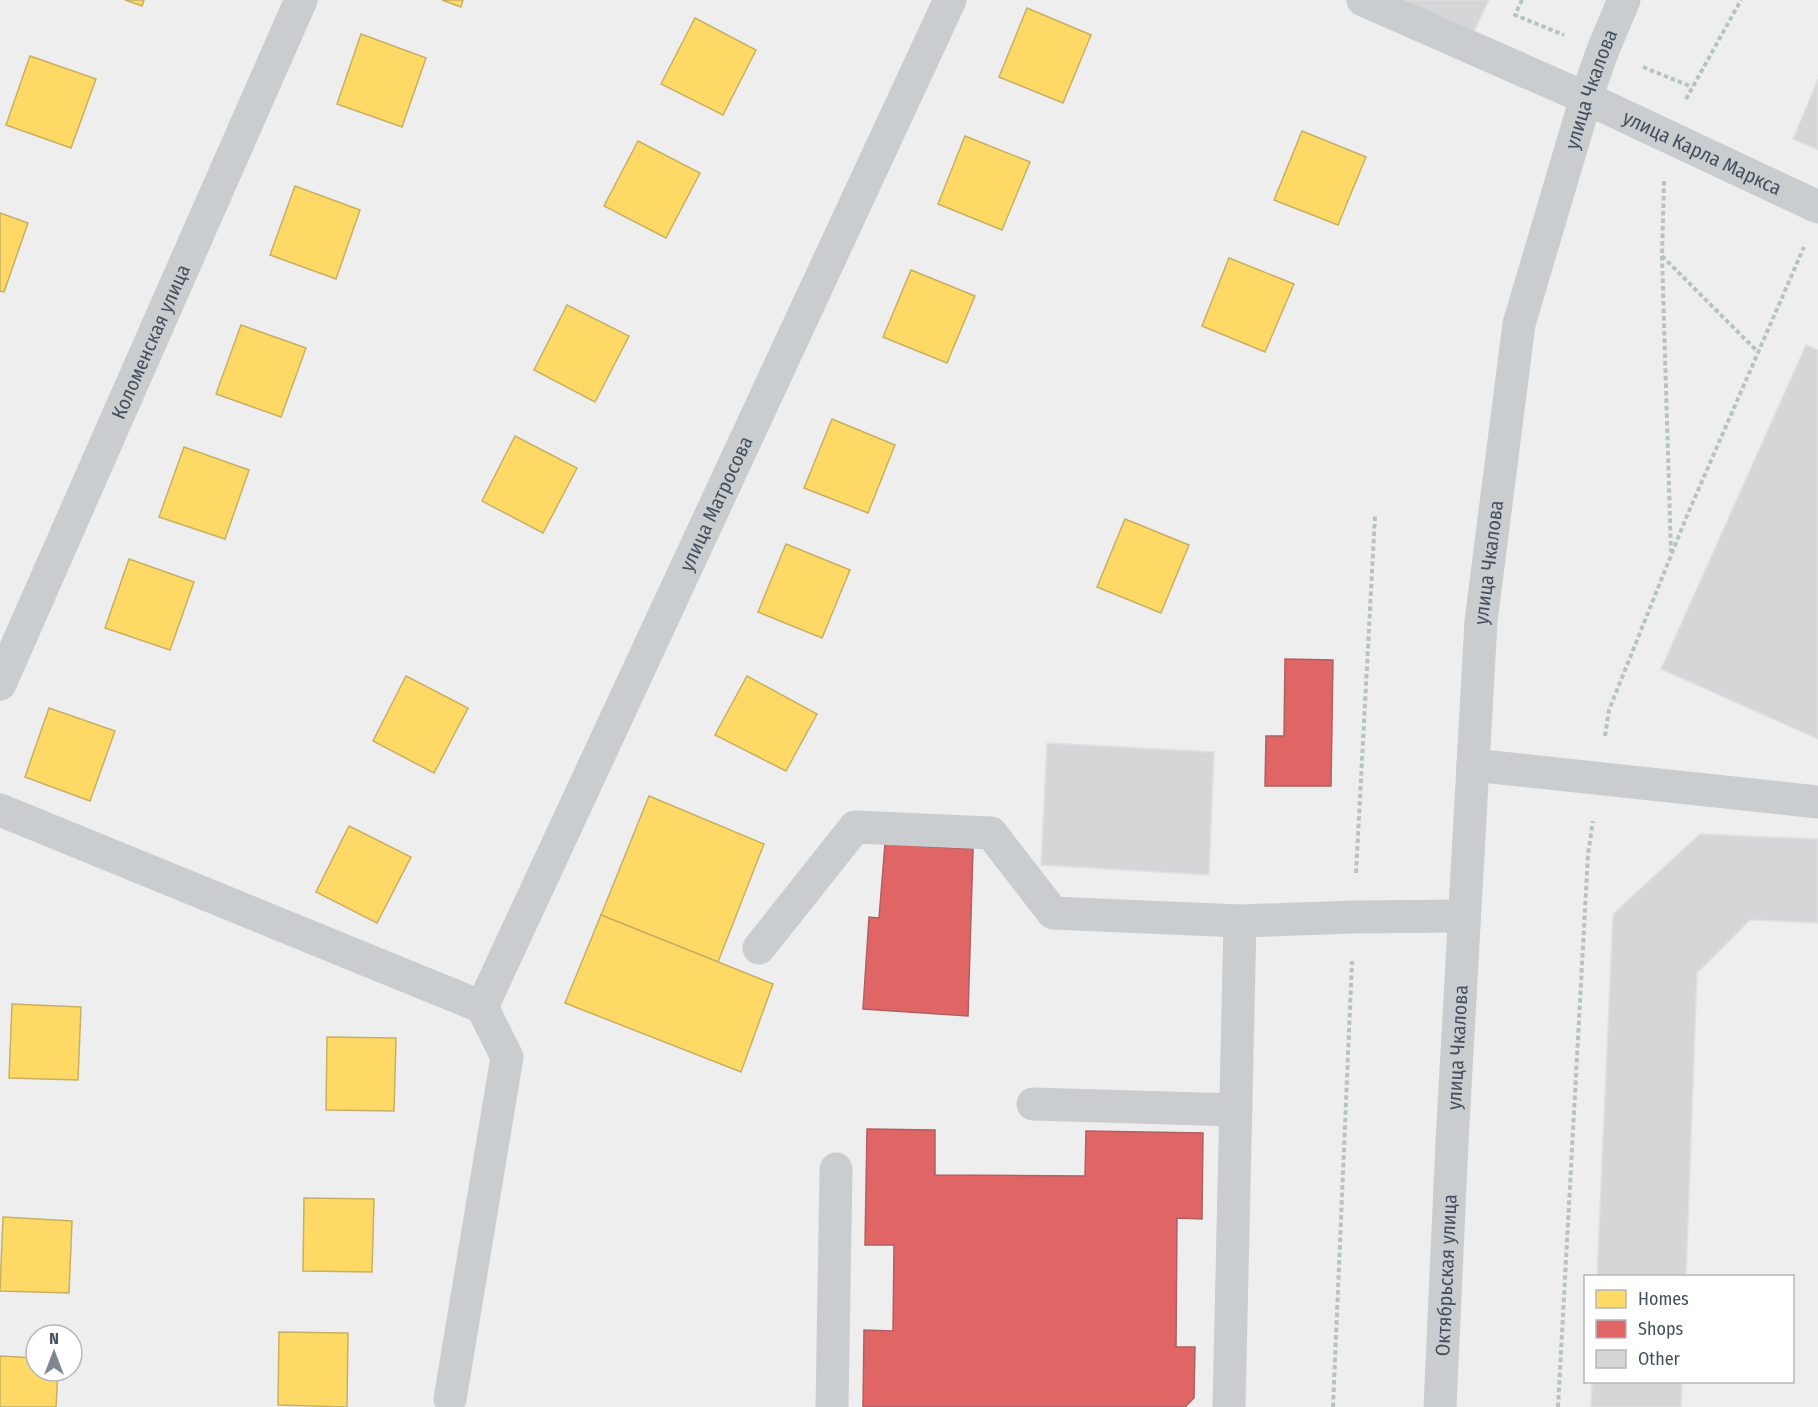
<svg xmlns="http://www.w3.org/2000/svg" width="1818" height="1407" font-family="'Fira Sans Condensed',sans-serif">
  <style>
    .homes { fill: #ffd966; stroke: #c7b063; stroke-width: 1.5 }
    .shops { fill: #e06666; stroke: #b15f63; stroke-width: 1.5 }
    .building { fill: #d6d6d9; stroke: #e0e0e1; stroke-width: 1.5 }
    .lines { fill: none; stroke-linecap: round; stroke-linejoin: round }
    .path { stroke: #b5c4c0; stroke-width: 4; stroke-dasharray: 4.5 3; stroke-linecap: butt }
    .minor { stroke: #cacdcf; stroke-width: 33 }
    .labels { text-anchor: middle; stroke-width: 6; stroke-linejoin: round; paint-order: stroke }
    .street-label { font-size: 20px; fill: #44505d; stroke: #fff }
  </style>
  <rect width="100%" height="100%" fill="#efeeee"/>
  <g class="homes">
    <polygon points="125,0 144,0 142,6"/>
    <polygon points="442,0 463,0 461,7"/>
    <polygon points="1027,8 1091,35 1063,103 999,77"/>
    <polygon points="695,18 756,50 723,115 661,84"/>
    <polygon points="361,34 426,58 402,127 337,104"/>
    <polygon points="30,56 96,79 71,148 6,125"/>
    <polygon points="1302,131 1366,157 1338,225 1274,200"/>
    <polygon points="965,136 1030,162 1002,230 938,204"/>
    <polygon points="638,141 700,173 666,238 604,206"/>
    <polygon points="295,186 360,210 336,279 270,255"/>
    <polygon points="0,213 28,223 4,292 0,291"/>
    <polygon points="1229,258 1294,284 1265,352 1202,326"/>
    <polygon points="911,270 975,296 947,363 883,337"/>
    <polygon points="567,305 629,336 595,402 534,370"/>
    <polygon points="241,325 306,348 281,417 216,394"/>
    <polygon points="832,419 895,445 868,513 804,488"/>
    <polygon points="515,436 577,468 543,533 482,501"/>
    <polygon points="184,447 249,470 225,539 159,517"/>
    <polygon points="1125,519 1189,545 1161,613 1097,587"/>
    <polygon points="786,544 850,570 822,638 758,612"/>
    <polygon points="129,559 194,582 170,650 105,628"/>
    <polygon points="406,676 468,708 434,773 373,741"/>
    <polygon points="747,676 817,714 786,771 715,735"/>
    <polygon points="49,708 115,731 90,801 25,777"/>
    <polygon points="649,796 764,844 718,962 601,915"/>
    <polygon points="349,826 411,857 377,923 316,892"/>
    <polygon points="601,915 773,984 741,1072 565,1003"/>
    <polygon points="12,1004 81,1007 78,1080 9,1078"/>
    <polygon points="327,1037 396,1038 394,1111 326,1110"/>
    <polygon points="304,1198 374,1199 372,1272 303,1271"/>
    <polygon points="3,1217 72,1221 69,1293 0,1291"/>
    <polygon points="279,1332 348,1333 347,1407 278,1405"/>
    <polygon points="0,1356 36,1358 36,1371 58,1371 56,1407 0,1407"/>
  </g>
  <g class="shops">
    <polygon points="1285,659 1333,660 1331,786 1265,786 1266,736 1284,736"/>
    <polygon points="885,844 973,849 968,1016 863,1009 869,917 879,918"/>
    <polygon points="867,1129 935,1130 935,1175 1085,1176 1086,1131 1203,1133 1202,1219 1177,1218 1176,1347 1195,1347 1194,1398 1185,1407 863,1407 864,1330 893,1331 894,1245 865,1245"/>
  </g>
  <g class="building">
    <polygon points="1402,0 1489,0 1473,33"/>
    <polygon points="1818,79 1818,150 1793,139"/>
    <polygon points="1806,345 1818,350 1818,739 1661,669"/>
    <polygon points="1047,743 1214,752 1209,875 1041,865"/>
    <polygon points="1700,834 1818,839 1818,923 1750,920 1697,973 1686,1276 1597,1276 1613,914"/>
    <polygon points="1592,1382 1682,1382 1681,1407 1591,1407"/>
  </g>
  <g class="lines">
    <g class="path">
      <polyline points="1522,0 1515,15 1564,35"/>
      <polyline points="1643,67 1692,87"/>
      <polyline points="1686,99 1741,0"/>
      <polyline points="1664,181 1662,256 1671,552"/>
      <polyline points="1662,256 1757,351"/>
      <polyline points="1605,736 1609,710 1686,518 1804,247"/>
      <polyline points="1356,873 1375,516"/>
      <polyline points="1333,1407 1352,961"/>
      <polyline points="1558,1407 1588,854 1593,821"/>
    </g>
    <g class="minor">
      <path id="s1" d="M1363 0 1586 98 1818 207"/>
      <path id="s2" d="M0 684 301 0"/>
      <polyline points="1473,765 1818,802"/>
      <polyline points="0,810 482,1007 507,1057 450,1399"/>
      <polyline points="759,948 855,827 991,833 1053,913 1240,921 1354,917 1464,916"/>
      <path id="s3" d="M482 1007 950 0"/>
      <polyline points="1033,1104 1236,1110"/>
      <polyline points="832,1407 836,1169"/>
      <polyline points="1229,1407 1240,921"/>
      <path id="s4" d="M1440 1407 1452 1142 1481 621 1519 324 1586 98 1603 50 1624 0"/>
    </g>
  </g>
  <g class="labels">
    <g class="street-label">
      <text dy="7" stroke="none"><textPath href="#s4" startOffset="1332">улица Чкалова</textPath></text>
      <text dy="7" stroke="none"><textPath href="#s1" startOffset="372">улица Карла Маркса</textPath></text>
      <text dy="7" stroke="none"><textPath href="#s2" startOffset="374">Коломенская улица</textPath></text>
      <text dy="7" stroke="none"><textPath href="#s3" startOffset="555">улица Матросова</textPath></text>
      <text dy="7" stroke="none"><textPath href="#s4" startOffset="846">улица Чкалова</textPath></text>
      <text dy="7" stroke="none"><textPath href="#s4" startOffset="360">улица Чкалова</textPath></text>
      <text dy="7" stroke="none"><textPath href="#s4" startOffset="132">Октябрьская улица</textPath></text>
    </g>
  </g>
  <rect x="1584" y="1275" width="210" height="108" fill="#ffffff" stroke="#b4b9be" stroke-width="1.5"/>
  <rect x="1596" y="1290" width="30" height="18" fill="#ffd966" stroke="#b4b9be" stroke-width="1.5"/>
  <text x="1638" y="1305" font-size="18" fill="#44505d">Homes</text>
  <rect x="1596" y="1320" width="30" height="18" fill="#e06666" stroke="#b4b9be" stroke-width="1.5"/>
  <text x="1638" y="1335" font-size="18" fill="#44505d">Shops</text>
  <rect x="1596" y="1350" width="30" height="18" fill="#d6d6d9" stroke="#b4b9be" stroke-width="1.5"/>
  <text x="1638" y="1365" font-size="18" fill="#44505d">Other</text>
  <g transform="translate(54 1353)"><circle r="28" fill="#ffffff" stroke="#b4b9be" stroke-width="1.5"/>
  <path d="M0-4.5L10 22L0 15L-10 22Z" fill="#808790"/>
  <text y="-9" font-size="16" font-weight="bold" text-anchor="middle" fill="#44505d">N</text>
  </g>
</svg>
